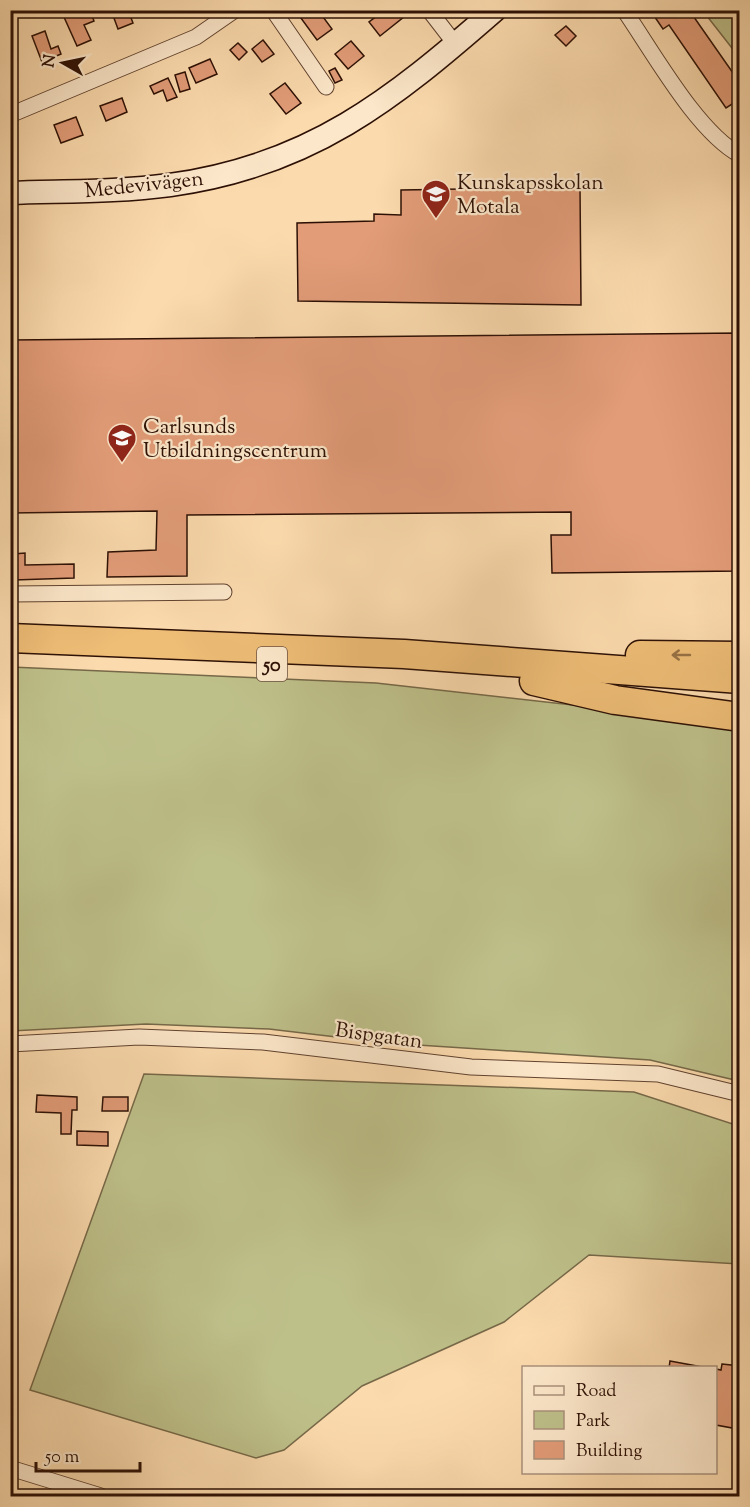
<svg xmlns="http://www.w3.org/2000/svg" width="750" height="1507" font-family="'Sorts Mill Goudy',serif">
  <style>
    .green { fill: #bec08a; stroke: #766848; stroke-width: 1.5 }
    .building { fill: #e29c78; stroke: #2d1005; stroke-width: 1.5 }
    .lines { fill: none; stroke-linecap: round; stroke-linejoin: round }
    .street-casing { stroke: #60422f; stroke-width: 17 }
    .secondary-casing { stroke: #2d1005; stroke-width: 25 }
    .highway-casing { stroke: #2d1005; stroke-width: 31 }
    .street { stroke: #fce7ca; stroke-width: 15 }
    .secondary { stroke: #fce7ca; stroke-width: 22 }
    .highway { stroke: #eebd76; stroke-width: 28 }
    .oneway { stroke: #976f43 }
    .labels { text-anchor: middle; stroke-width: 4.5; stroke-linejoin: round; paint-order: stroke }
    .shield { fill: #fce7ca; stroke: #6b5040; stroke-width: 1.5 }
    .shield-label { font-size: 20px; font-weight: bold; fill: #2d1005 }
    .poi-label { font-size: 21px; fill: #2d1005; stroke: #fce7ca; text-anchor: start }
    .street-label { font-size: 21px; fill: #2d1005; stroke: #fce7ca }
  </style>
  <rect width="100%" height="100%" fill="#fbdaad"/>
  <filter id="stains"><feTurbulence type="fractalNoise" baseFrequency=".00333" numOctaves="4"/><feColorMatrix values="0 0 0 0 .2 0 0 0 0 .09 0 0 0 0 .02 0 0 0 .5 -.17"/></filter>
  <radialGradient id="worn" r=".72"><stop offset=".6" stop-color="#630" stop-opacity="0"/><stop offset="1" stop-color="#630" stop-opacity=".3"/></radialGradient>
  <g class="green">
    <polygon points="703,11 739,11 739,57"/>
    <polygon points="11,667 376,683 733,723 739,729 739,1081 650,1060 387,1043 269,1029 146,1024 11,1031"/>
    <polygon points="144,1074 634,1092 739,1126 739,1264 589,1255 504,1322 362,1386 284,1450 256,1458 30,1390"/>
  </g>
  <g class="building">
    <polygon points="78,10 90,10 94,21 84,25 91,40 77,46 64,17"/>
    <polygon points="111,10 128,10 133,23 118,29"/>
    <polygon points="295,10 318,10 332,29 317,40"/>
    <polygon points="385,10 401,10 405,16 380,36 369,22"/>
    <polygon points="650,10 680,10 682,13 689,10 740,83 740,99 726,108 669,25 663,29"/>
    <polygon points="566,26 576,36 566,46 555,35"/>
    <polygon points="45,31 51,49 58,46 61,54 42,62 32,36"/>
    <polygon points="263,40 274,54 262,62 252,49"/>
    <polygon points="351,41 364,56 348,69 335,54"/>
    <polygon points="238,43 247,52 239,60 230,50"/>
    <polygon points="210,59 217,74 196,83 189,68"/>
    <polygon points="335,68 342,80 335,83 329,71"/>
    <polygon points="185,72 190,89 180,92 175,75"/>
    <polygon points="168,78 177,97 167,101 163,90 154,94 150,86"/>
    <polygon points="285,83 301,103 286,114 270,94"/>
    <polygon points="122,98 127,112 106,121 100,106"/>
    <polygon points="76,117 83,135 61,143 54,125"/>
    <polygon points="580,187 581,305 298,301 297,223 374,221 374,214 401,215 401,190"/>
    <polygon points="740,333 740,571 552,573 551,535 571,535 571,512 187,515 187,576 107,577 108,552 156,550 157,511 10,513 10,340"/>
    <polygon points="25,553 25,565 74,564 74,578 14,580 13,554"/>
    <polygon points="37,1095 77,1097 77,1110 72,1110 71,1134 61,1134 61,1113 36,1112"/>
    <polygon points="103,1097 128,1097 128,1111 102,1111"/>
    <polygon points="77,1131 108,1132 108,1146 77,1145"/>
    <polygon points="670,1361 708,1368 669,1368"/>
    <polygon points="722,1364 740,1366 738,1429 716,1425 716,1369 721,1370"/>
  </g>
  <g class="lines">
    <g class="street-casing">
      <g id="street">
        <polyline points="273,10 326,87"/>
        <polyline points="429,10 456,45"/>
        <path d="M624 10C653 52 697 132 740 155"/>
        <polyline points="10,115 196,37 235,10"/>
        <polyline points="10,594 224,592"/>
        <polyline points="10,1044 139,1037 263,1042 471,1067 658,1074 740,1094"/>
        <polyline points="10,1468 101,1496"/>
      </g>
    </g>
    <g class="secondary-casing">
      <path id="secondary" d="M10 193C64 191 118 192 170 185 310 166 392 100 495 10"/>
    </g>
    <g class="highway-casing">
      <g id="highway">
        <polyline points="10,638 404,654 740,679"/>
        <polyline points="640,655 740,656"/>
        <polyline points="534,681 615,700 740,717"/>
      </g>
    </g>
    <use href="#street" class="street"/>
    <use href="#secondary" class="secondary"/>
    <use href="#highway" class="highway"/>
  </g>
  <defs><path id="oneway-shaft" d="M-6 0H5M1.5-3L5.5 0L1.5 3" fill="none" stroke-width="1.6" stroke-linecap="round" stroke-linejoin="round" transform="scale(1.5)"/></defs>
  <use class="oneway" href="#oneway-shaft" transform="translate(681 655) rotate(-180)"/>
  <defs>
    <g id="school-pin" transform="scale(1.5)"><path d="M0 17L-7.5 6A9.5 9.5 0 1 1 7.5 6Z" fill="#8f2418" stroke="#fce7ca"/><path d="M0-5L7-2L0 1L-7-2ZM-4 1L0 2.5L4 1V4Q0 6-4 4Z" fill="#fff"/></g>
  </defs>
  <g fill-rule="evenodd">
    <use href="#school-pin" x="436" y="194"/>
    <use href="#school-pin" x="122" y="438"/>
  </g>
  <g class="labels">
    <rect class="shield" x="257" y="647" width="30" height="34" rx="4.5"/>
    <g class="shield-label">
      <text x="272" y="671">50</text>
    </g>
    <g class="poi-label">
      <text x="457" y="189">Kunskapsskolan<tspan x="457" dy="24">Motala</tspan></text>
      <text x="143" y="433">Carlsunds<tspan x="143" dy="24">Utbildningscentrum</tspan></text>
    </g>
    <g class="street-label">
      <text transform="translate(144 184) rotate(-6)" y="7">Medevivägen</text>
      <text transform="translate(379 1035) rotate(8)" y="7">Bispgatan</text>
    </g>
  </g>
  <rect width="750" height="1507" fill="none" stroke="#fbdaad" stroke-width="36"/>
  <rect x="12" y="12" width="726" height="1483" fill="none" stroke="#2d1005" stroke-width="3"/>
  <rect x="18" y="18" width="714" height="1471" fill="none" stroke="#2d1005" stroke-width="1.5"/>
  <rect x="522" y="1366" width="195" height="108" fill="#fce7ca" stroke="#a9917b" stroke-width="1.5"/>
  <rect x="534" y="1386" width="30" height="9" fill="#fce7ca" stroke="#a9917b" stroke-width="1.5"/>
  <text x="576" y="1396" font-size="18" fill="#2d1005">Road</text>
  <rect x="534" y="1411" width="30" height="18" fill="#bec08a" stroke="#a9917b" stroke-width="1.5"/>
  <text x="576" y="1426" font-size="18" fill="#2d1005">Park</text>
  <rect x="534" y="1441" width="30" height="18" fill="#e29c78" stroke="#a9917b" stroke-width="1.5"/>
  <text x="576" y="1456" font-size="18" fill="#2d1005">Building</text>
  <g transform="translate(63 63) rotate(279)" stroke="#fce7ca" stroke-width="4.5" paint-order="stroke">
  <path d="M0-4.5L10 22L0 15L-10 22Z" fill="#2d1005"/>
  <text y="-9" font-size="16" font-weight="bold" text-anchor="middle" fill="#2d1005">N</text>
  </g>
  <path d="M36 1462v9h104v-9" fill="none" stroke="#2d1005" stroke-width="3"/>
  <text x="45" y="1462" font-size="18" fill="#2d1005" stroke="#fce7ca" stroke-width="4.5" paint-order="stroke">50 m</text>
  <rect width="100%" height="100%" filter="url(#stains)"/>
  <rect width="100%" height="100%" fill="url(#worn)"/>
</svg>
